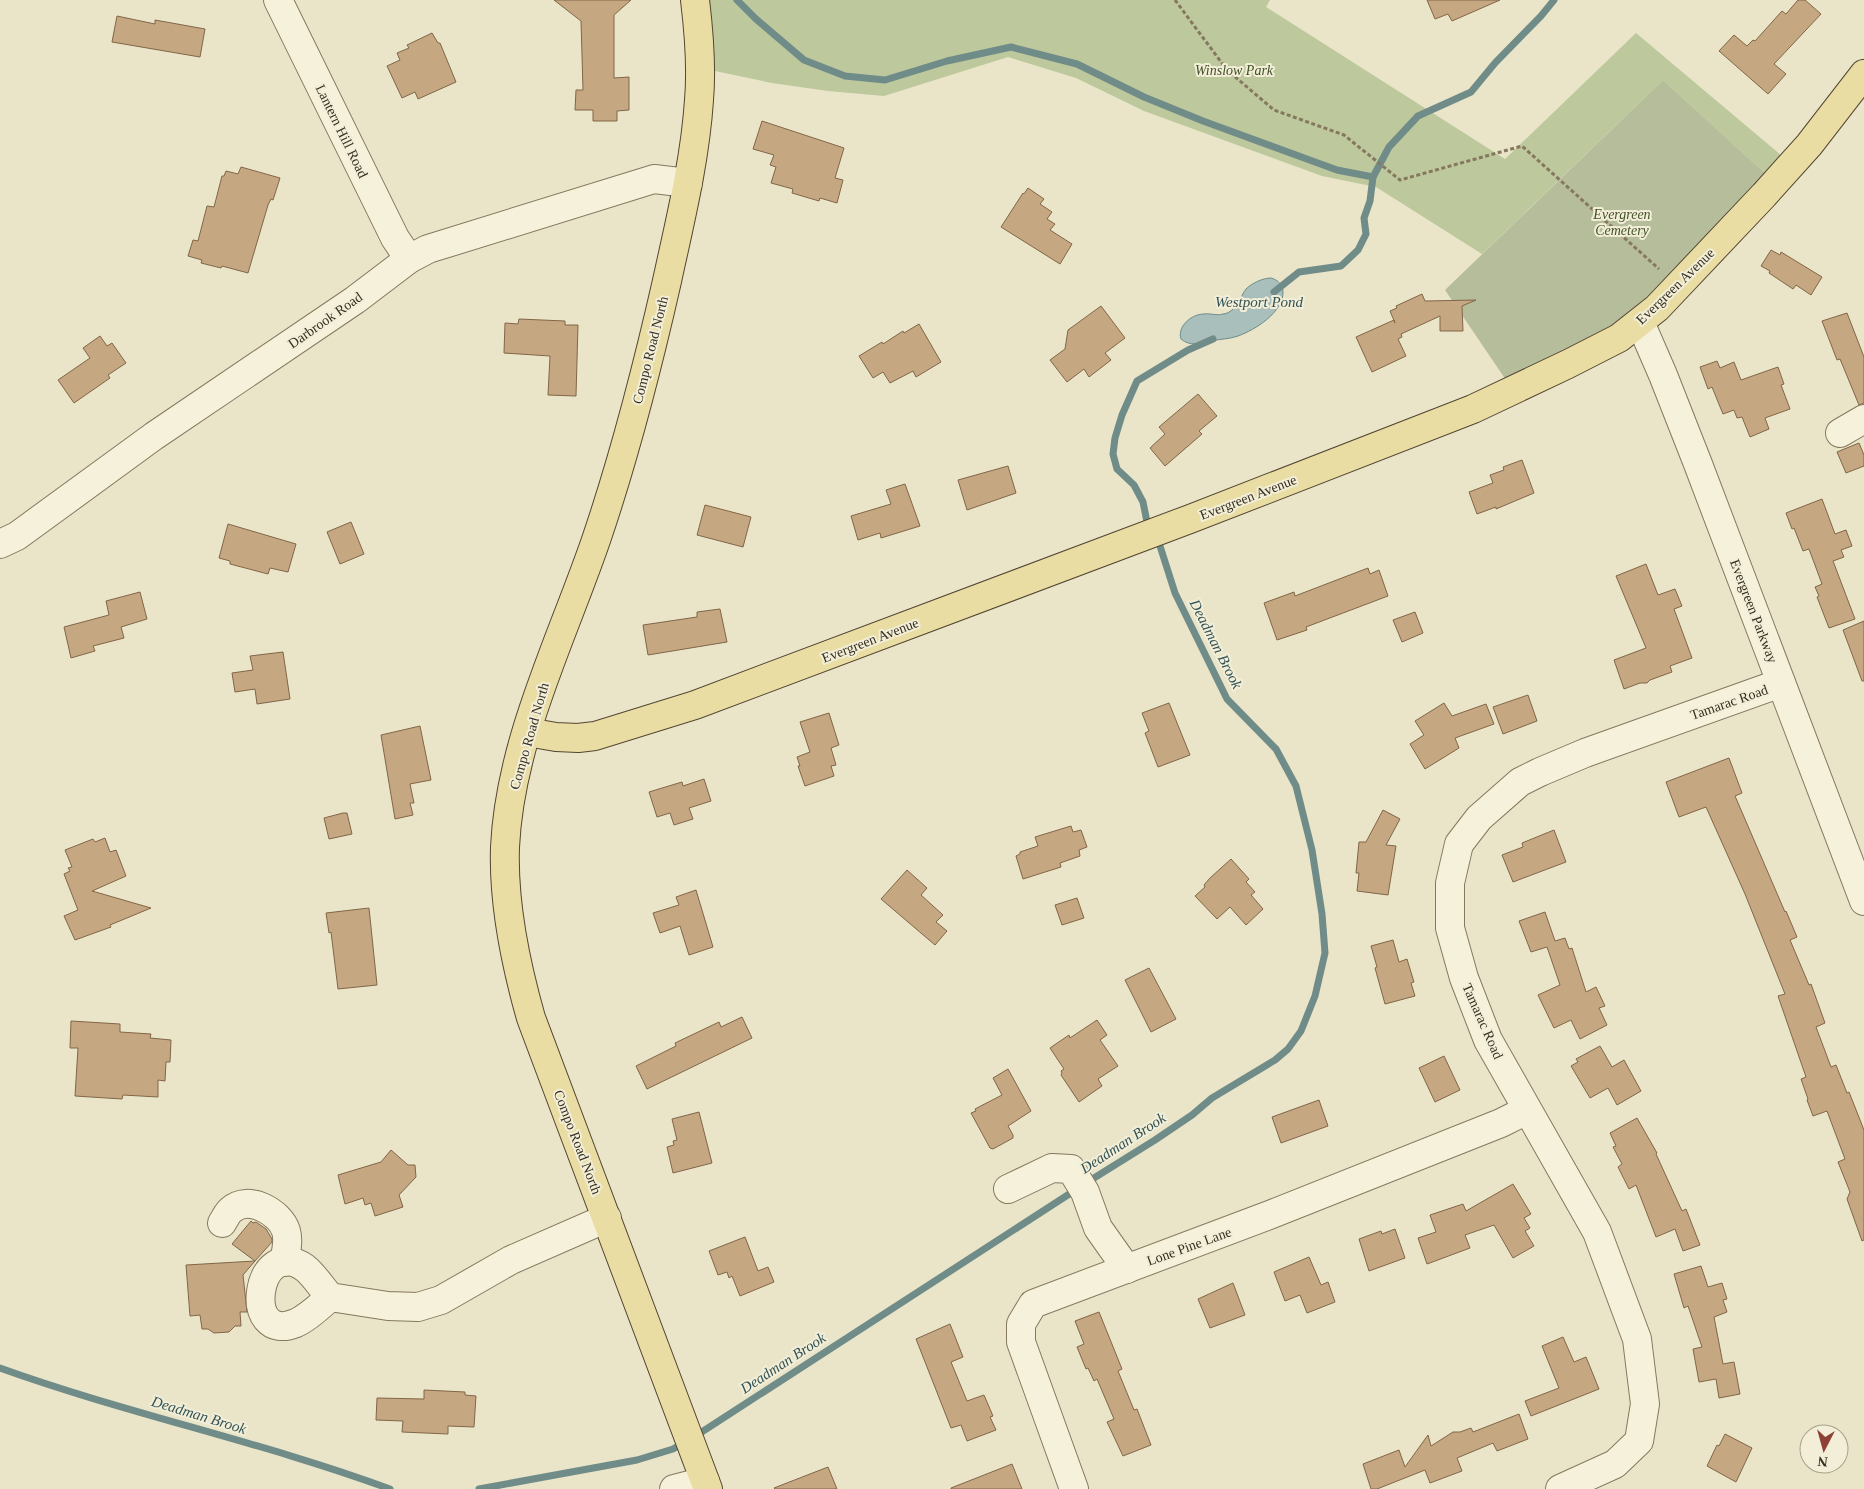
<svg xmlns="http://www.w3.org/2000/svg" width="1864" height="1489" font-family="'Times New Roman',serif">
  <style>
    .green { fill: #bdc89d }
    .cemetery { fill: #b5bd9b }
    .water { fill: #a9bfbb; stroke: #708c89 }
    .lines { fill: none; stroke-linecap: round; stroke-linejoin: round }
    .stream { stroke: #708c89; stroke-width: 7 }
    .building { fill: #c5a782; stroke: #816647 }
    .minor-casing { stroke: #85785f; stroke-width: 30 }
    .major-casing { stroke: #534632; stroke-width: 30 }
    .path { stroke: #85785f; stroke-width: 3; stroke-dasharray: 4 2.5; stroke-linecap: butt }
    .minor { stroke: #f6f1db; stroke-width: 28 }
    .major { stroke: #e9dda4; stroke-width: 28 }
    .labels { text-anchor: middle; stroke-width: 4; stroke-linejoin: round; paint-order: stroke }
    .park-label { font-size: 14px; font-style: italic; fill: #42512a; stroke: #f2eed7 }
    .street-label { font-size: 14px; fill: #362e21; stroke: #f2eed7 }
    .water-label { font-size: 15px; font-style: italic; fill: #325255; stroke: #f2eed7 }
  </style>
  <rect width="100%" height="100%" fill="#eae5c8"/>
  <polygon class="green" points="709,0 1270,0 1266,7 1505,159 1636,33 1782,156 1768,176 1663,80 1482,254 1376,187 1322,176 1144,111 1076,78 1008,57 884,96 828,91 772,83 715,71"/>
  <polygon class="cemetery" points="1663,80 1768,176 1628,317 1508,383 1445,290"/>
  <path class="water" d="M1271 278C1278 280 1282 284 1283 291 1284 312 1255 330 1238 336 1230 339 1220 339 1211 341 1201 343 1190 347 1181 339 1177 327 1191 314 1204 314 1210 313 1217 316 1223 314 1227 314 1231 311 1233 309 1240 304 1241 295 1246 289 1252 283 1263 278 1271 278Z"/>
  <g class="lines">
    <g class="stream">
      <polyline points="737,0 756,19 804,60 845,76 885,80 947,61 1011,47 1077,64 1144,97 1203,121 1337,170 1373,177"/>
      <polyline points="1274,292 1299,272 1341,266 1358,250 1366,234 1364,218 1370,201 1373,177 1389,147 1418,116 1471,92 1495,63 1541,16 1554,0"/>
      <polyline points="1147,522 1143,502 1134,485 1117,469 1113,454 1115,438 1122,415 1137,381 1188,350 1213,339"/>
      <polyline points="1086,1183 1155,1140 1192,1115 1212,1098 1275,1060 1288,1049 1301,1031 1315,996 1325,953 1322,914 1312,850 1296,786 1276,749 1227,699 1175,593 1160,546"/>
      <path d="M0 1368C128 1414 263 1442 390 1489"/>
      <polyline points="694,1437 1077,1189"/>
      <polyline points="479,1489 637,1460 673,1449 685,1442"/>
    </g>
  </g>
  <g class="building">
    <polygon points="554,0 631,0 614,15 614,78 629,77 629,110 617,111 617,121 593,121 593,110 575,110 576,90 583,90 581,21"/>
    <polygon points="1427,0 1500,0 1452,21 1448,14 1435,19"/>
    <polygon points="1798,0 1805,0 1821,14 1774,64 1786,74 1768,94 1719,51 1734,35 1747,46 1753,40 1755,41 1782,11 1786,14"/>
    <polygon points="117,16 155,24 155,20 205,29 200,57 112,42"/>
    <polygon points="432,33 438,43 440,43 456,82 418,99 415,92 402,98 387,66 400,60 397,53 409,48 407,45"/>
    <polygon points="762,121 844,148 835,178 843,180 837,203 820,198 819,201 792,193 793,189 771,183 776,167 770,165 774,155 753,149"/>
    <polygon points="241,167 280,178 273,200 271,199 268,205 248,273 222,266 221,268 201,263 202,260 188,256 193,240 198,241 207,206 214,207 222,176 224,176 226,171 238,174"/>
    <polygon points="1028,188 1044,199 1040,204 1052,212 1047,219 1055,224 1050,230 1072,244 1060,264 1001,227 1023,193 1024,194"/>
    <polygon points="1771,250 1780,255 1781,252 1822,277 1811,295 1796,285 1793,289 1769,273 1770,271 1761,266"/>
    <polygon points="1422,294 1425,301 1476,300 1462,306 1463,331 1440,331 1440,316 1401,334 1402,337 1398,339 1406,356 1372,372 1356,337 1394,320 1395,323 1390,311 1397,308 1396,306"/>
    <polygon points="1101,306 1125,338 1105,353 1111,360 1089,377 1084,369 1067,382 1050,360 1065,349 1068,330"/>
    <polygon points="1847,313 1864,357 1864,403 1859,405 1840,359 1837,360 1822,321"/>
    <polygon points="519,319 565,321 565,325 578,325 576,396 548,395 550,356 504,353 505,323 518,324"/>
    <polygon points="919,324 941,362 916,377 913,371 890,383 883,372 873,378 859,356 882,342 883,344 903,331 904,333"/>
    <polygon points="100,336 107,346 112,343 126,363 108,375 110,378 74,403 58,380 90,358 83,348"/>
    <polygon points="1717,361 1720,368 1734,362 1741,380 1778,367 1784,384 1781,385 1790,409 1765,418 1769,429 1750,437 1742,417 1737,418 1734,410 1723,414 1712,387 1708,389 1700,367"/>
    <polygon points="1198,394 1217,416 1199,431 1202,434 1165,466 1150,448 1165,434 1159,427"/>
    <polygon points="1859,443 1864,455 1864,466 1846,473 1837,452"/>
    <polygon points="1522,460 1534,493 1496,509 1496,507 1477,514 1469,492 1493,483 1490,475 1504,470 1503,467"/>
    <polygon points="1008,466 1016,493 967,510 958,480"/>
    <polygon points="905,484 920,526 881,538 880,533 858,540 851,516 891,504 886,490"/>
    <polygon points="1822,499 1835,534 1846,530 1852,546 1841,550 1844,557 1833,561 1855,619 1829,628 1817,597 1819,596 1815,587 1822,584 1809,549 1803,551 1794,528 1792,529 1786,513"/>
    <polygon points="705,505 751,517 743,547 697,535"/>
    <polygon points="351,522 364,554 340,564 327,532"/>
    <polygon points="228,524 296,544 288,572 270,568 268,574 230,564 230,561 219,558"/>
    <polygon points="1646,564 1658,595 1675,589 1682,606 1674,609 1692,658 1670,666 1672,672 1650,680 1647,683 1640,683 1624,689 1614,660 1646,648 1616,576"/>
    <polygon points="1368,568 1370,574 1379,570 1388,596 1306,627 1307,630 1277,640 1264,603 1294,592 1295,596"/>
    <polygon points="140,592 147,619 121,627 124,638 93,646 95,651 71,658 64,627 109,615 106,601"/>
    <polygon points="720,609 727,642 648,655 643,625 697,617 697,612"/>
    <polygon points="1415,612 1423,633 1402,642 1393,620"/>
    <polygon points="1864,621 1864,681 1862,681 1843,630"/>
    <polygon points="283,652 290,699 257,704 255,689 235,692 232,673 253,670 250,656"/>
    <polygon points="1528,695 1537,721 1503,734 1493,707"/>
    <polygon points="1169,703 1190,755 1158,767 1145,733 1149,731 1142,713"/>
    <polygon points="1444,703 1452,716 1486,704 1494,724 1455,738 1459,748 1425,769 1410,744 1424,735 1415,721"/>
    <polygon points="829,713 839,745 831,748 836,765 831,766 834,776 805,786 798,766 800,766 797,757 810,752 800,722"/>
    <polygon points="420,726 431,780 410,784 414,803 410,803 413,815 395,819 381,735"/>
    <polygon points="1729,758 1742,793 1735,796 1785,912 1786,911 1797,937 1790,940 1809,985 1811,984 1825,1023 1816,1027 1831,1067 1836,1065 1847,1093 1849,1092 1864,1130 1864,1240 1862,1241 1847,1199 1850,1192 1838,1162 1845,1159 1827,1111 1813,1116 1807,1100 1808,1099 1801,1079 1806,1077 1778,996 1785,994 1745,894 1706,807 1679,817 1666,782"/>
    <polygon points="704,779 711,801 689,808 693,819 674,825 670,813 657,817 649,792 682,782 683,786"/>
    <polygon points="1383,810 1400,819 1386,845 1396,846 1388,895 1357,891 1359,873 1356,873 1359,842 1366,842"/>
    <polygon points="343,813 347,813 352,834 329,839 324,818"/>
    <polygon points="1071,826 1073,832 1081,830 1087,847 1079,850 1080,856 1060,863 1061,867 1023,879 1016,856 1020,854 1020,852 1038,846 1035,837"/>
    <polygon points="1554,830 1566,862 1513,882 1502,855 1523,847 1522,843"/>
    <polygon points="105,838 110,852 116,850 126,876 92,891 151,908 110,925 111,927 75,940 64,916 78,910 64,874 70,871 68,868 72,867 65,850 93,839 95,842"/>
    <polygon points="1231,859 1249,879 1246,882 1255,892 1251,895 1263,909 1246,925 1230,907 1217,919 1195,896 1205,887 1204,885 1210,878"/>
    <polygon points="907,870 927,888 921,895 943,915 936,922 947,931 935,945 881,899"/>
    <polygon points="696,890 713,947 689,955 680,926 660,933 653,913 679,905 676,897"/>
    <polygon points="1077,898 1084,918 1062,925 1055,905"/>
    <polygon points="369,908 377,985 338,989 331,932 329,933 326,913"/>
    <polygon points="1545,912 1555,941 1565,938 1569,949 1572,948 1586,992 1596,987 1605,1006 1599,1008 1607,1025 1580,1039 1571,1020 1554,1028 1538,995 1560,985 1547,947 1531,952 1519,921"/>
    <polygon points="1393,940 1399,962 1407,959 1414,982 1411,983 1415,996 1385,1004 1375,968 1377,967 1371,946"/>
    <polygon points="1149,968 1176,1019 1151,1032 1125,980"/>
    <polygon points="742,1017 752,1038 647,1089 636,1066 676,1046 675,1043 719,1022 721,1027"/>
    <polygon points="1097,1020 1107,1035 1100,1040 1118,1066 1098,1079 1102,1086 1079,1102 1061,1075 1062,1073 1061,1071 1064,1069 1050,1048 1069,1035 1070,1038"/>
    <polygon points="71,1021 120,1024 120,1032 151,1034 150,1038 171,1040 170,1062 166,1062 165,1081 158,1080 158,1097 123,1095 122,1099 75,1096 78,1048 70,1048"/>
    <polygon points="1600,1046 1612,1067 1624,1060 1641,1091 1617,1105 1608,1088 1590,1098 1571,1066 1578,1062 1576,1059"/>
    <polygon points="1444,1056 1460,1090 1435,1102 1419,1068"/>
    <polygon points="1008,1069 1031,1111 1008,1126 1013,1135 1013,1138 993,1149 990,1148 971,1113 976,1111 975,1109 1002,1095 993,1078"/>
    <polygon points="1319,1100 1328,1126 1281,1143 1272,1117"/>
    <polygon points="699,1112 712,1163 673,1173 667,1147 674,1145 673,1141 677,1140 672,1119"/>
    <polygon points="1637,1118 1657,1153 1656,1154 1682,1211 1686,1209 1700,1245 1683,1251 1675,1229 1656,1237 1636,1185 1629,1189 1618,1167 1622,1164 1613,1147 1616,1146 1610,1133"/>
    <polygon points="391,1150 408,1165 415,1165 416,1177 399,1195 403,1207 375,1216 371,1203 365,1205 363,1198 345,1204 338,1175 381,1162"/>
    <polygon points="1513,1184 1531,1214 1524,1218 1530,1228 1525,1231 1534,1246 1513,1258 1494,1225 1465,1235 1470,1248 1427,1264 1418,1238 1436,1232 1430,1215 1463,1204 1466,1211"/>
    <polygon points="251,1221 253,1223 256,1222 266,1229 272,1239 272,1242 255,1261 232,1244"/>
    <polygon points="1395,1229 1405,1258 1369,1271 1359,1239 1381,1231 1382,1234"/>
    <polygon points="745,1237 758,1271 768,1267 774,1282 740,1296 732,1276 729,1278 727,1272 718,1275 709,1251"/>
    <polygon points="1309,1257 1321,1285 1328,1282 1335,1302 1307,1313 1300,1295 1285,1301 1274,1272"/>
    <polygon points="255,1261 243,1275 247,1312 240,1312 241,1326 235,1326 229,1332 214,1333 208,1329 202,1329 200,1315 190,1316 186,1265"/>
    <polygon points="1701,1266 1708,1287 1722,1283 1727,1299 1723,1300 1727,1312 1714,1317 1723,1364 1734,1362 1740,1394 1719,1398 1716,1379 1699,1382 1693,1349 1702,1347 1688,1306 1684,1308 1674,1274"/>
    <polygon points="1233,1283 1245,1315 1210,1328 1198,1299"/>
    <polygon points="1099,1312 1122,1369 1118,1371 1134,1410 1137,1409 1151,1445 1123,1456 1107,1422 1114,1419 1097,1379 1094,1381 1088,1368 1086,1369 1077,1347 1084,1344 1075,1321"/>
    <polygon points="950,1324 963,1357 951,1362 967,1401 984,1395 993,1416 990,1417 996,1430 967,1441 961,1425 951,1428 916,1339"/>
    <polygon points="1563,1337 1574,1362 1586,1357 1599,1389 1531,1416 1525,1401 1559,1388 1542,1346"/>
    <polygon points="424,1390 465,1392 465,1395 476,1396 474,1427 448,1426 448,1434 402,1432 403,1421 376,1420 377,1398 424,1399"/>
    <polygon points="1519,1414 1528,1439 1497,1451 1493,1443 1457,1458 1462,1471 1430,1483 1425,1470 1377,1489 1371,1489 1363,1464 1399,1450 1405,1467 1428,1435 1431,1446 1453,1432 1460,1432 1471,1428 1473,1432"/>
    <polygon points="1725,1434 1752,1448 1736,1482 1707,1466 1717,1445 1719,1446"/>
    <polygon points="1012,1464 1022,1489 951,1489 951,1488"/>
    <polygon points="828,1467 837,1489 775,1489 774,1488"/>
  </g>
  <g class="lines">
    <g class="minor-casing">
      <g id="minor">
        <polyline points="278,0 395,238 409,259"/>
        <polyline points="1640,322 1663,375 1698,464 1864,901"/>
        <polyline points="1840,433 1864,419"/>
        <polyline points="0,544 17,536 154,436 355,300 409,259 428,249 654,179 688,183"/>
        <polyline points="1008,1189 1052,1168 1071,1169 1085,1192 1098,1228 1127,1269"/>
        <path d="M222 1223C225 1219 227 1213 231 1210 248 1194 280 1212 286 1231 289 1241 286 1252 284 1262"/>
        <path d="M330 1297C322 1288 314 1275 305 1268 256 1233 240 1346 296 1323 309 1317 320 1306 330 1297L388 1306 418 1307 441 1300 511 1260 607 1218"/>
        <polyline points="674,1489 705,1481"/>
        <polyline points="1074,1489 1021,1342 1021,1324 1033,1304 1272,1214 1501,1123 1527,1110"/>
        <polyline points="1560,1489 1615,1464 1639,1441 1645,1404 1637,1339 1597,1232 1488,1040 1464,978 1450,928 1450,883 1459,844 1479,818 1520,782 1540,772 1585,753 1781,683"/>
      </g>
    </g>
    <g class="major-casing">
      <g id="major">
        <path d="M695 0C699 33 702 66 699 100 695 161 680 221 667 281 647 369 625 455 596 540 562 639 510 741 505 847 503 904 515 962 531 1018L708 1489"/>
        <polyline points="527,732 556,737 578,738 595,736 695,705 1190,519 1473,409 1568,364 1619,338 1657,308 1764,195 1809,145 1864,74"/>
      </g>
    </g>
    <polyline class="path" points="1175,0 1227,70 1274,110 1344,135 1400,180 1522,146 1659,269"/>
    <use href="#minor" class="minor"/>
    <use href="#major" class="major"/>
  </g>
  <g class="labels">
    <g class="park-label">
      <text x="1234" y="75">Winslow Park</text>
      <text x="1622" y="219">Evergreen<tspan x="1622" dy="16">Cemetery</tspan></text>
    </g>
    <g class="street-label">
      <text transform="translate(342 131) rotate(64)" y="5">Lantern Hill Road</text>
      <text transform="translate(1675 286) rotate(-44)" y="5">Evergreen Avenue</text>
      <text transform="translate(325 320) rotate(-35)" y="5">Darbrook Road</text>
      <text transform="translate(650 350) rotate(-76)" y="5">Compo Road North</text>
      <text transform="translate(1248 497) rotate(-21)" y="5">Evergreen Avenue</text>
      <text transform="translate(1754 611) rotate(69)" y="5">Evergreen Parkway</text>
      <text transform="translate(870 640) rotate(-21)" y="5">Evergreen Avenue</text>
      <text transform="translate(1729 702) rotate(-19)" y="5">Tamarac Road</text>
      <text transform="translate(529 736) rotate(-74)" y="5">Compo Road North</text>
      <text transform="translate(1483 1021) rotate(66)" y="5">Tamarac Road</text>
      <text transform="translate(578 1142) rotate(69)" y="5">Compo Road North</text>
      <text transform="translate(1189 1246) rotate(-20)" y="5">Lone Pine Lane</text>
    </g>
    <g class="water-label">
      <text x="1259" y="307">Westport Pond</text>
      <text transform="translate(1216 644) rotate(63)" y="5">Deadman Brook</text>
      <text transform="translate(1123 1143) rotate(-33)" y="5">Deadman Brook</text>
      <text transform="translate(783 1363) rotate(-33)" y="5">Deadman Brook</text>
      <text transform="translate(199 1415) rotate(17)" y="5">Deadman Brook</text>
    </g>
  </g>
  <g transform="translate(1824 1449) rotate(186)"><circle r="24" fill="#f2eed7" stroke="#a7a18e"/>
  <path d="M0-4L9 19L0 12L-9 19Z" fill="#8e4035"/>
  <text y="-8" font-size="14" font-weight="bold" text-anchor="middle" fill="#362e21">N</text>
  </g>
</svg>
